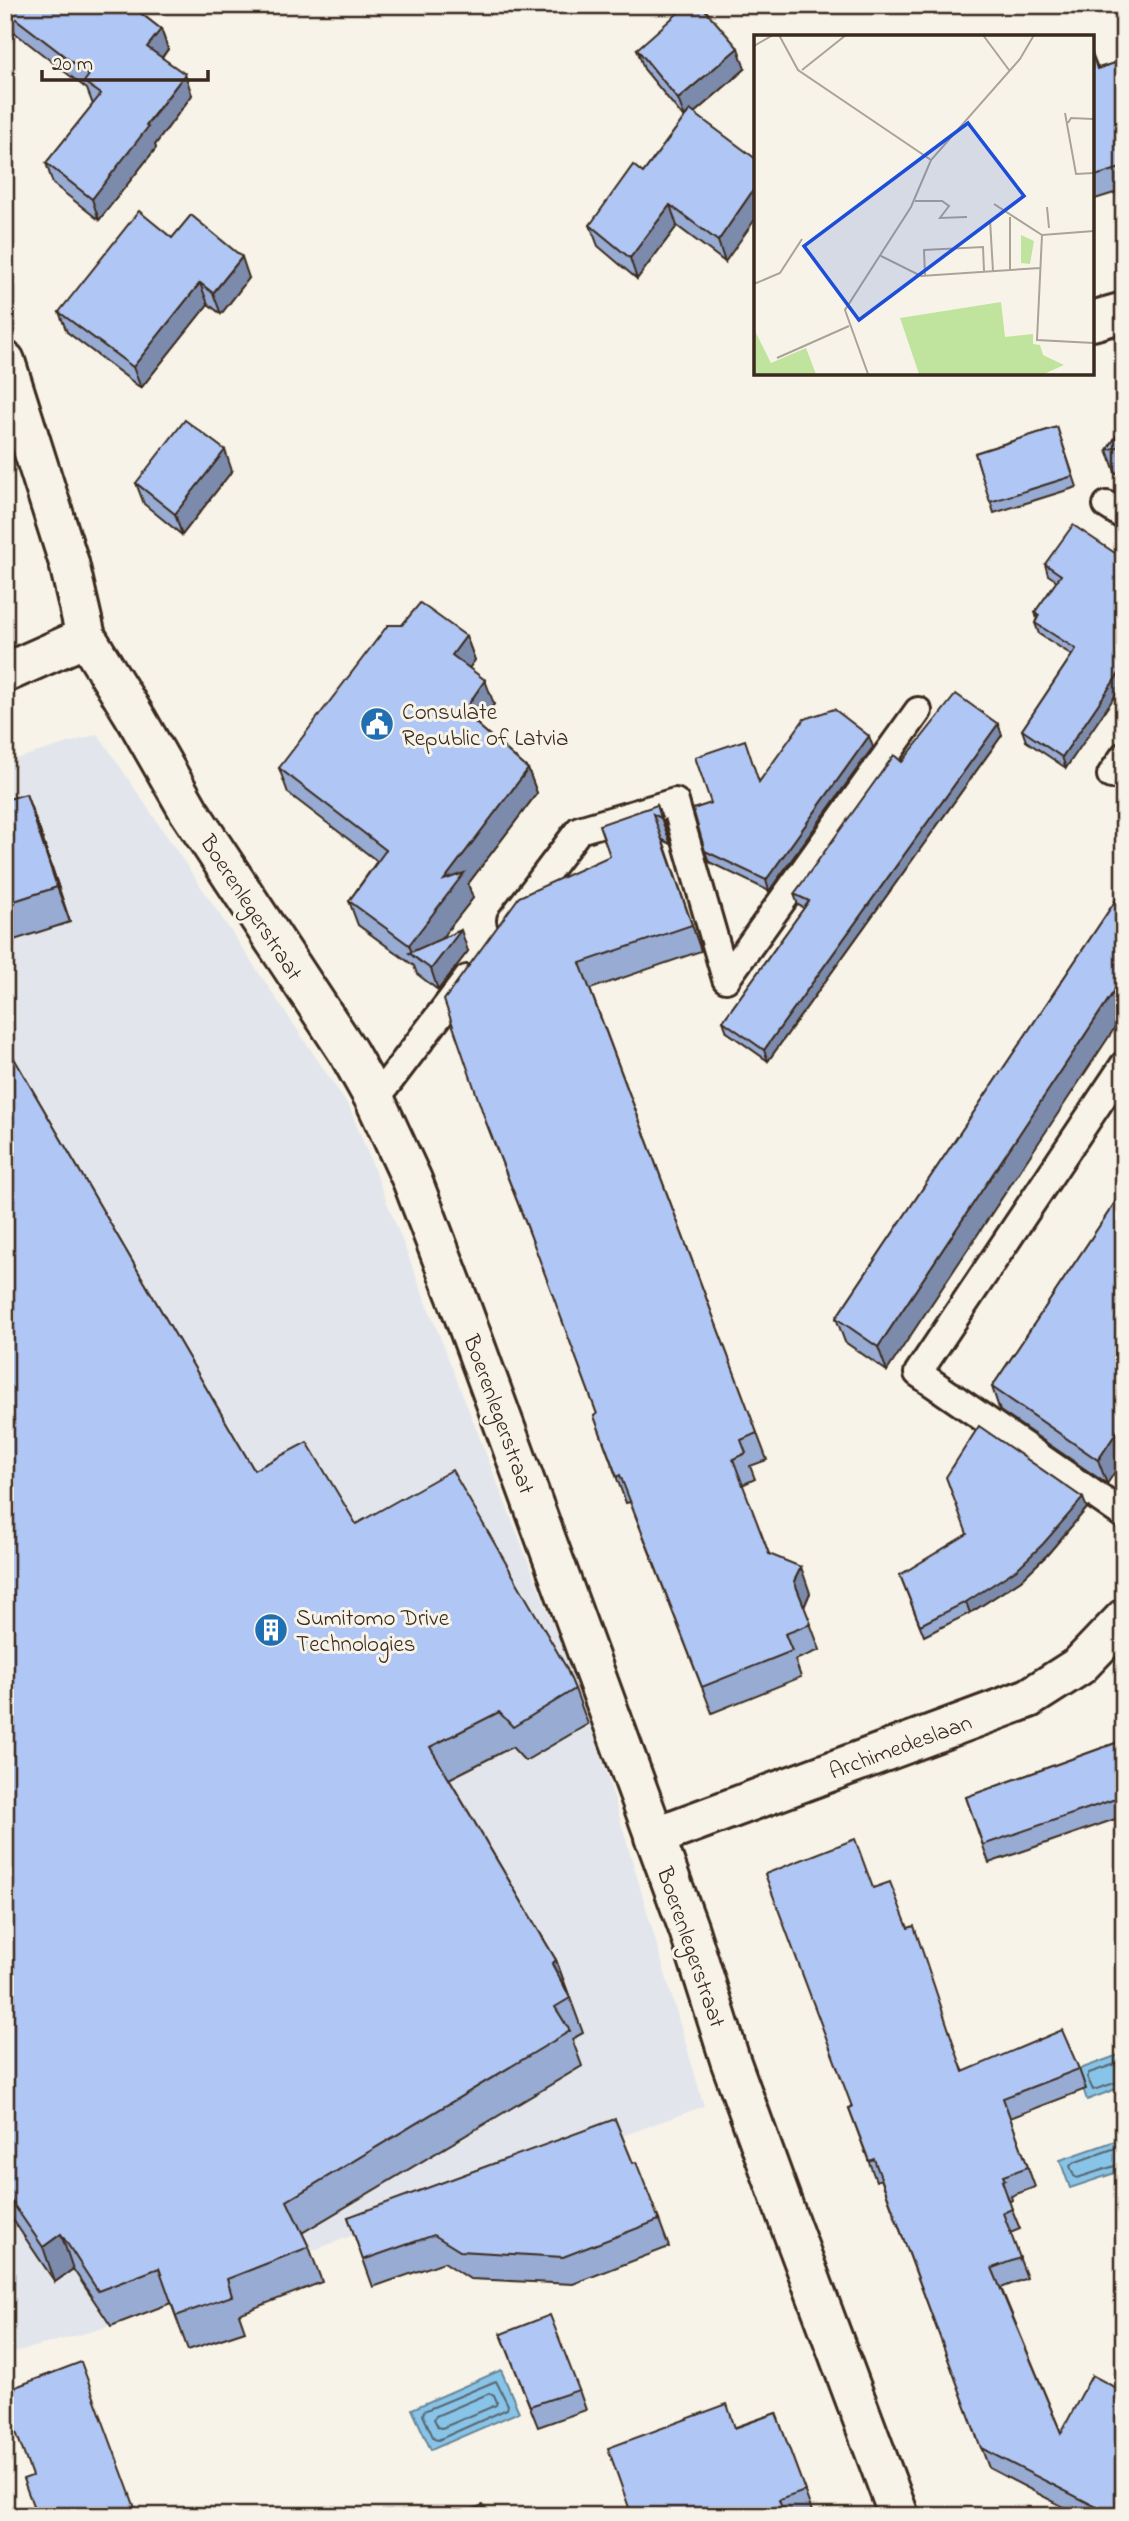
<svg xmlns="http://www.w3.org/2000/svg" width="1129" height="2521" font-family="'Indie Flower',sans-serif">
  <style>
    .built { fill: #e2e6ec }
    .water { fill: #88c4e8; stroke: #698697; stroke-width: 2 }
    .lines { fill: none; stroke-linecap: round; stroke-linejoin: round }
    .shore { stroke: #5a686f; stroke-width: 2 }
    .service-casing { stroke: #3b2a1e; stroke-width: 32 }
    .minor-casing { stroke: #3b2a1e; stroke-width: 44 }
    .service { stroke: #f7f3e8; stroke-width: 26 }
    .minor { stroke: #f7f3e8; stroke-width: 38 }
    .wall { fill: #97abd3; stroke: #3b2a1e; stroke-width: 2 }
    .shaded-wall { fill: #7b8bac; stroke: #3b2a1e; stroke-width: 2 }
    .building { fill: #b0c7f5; stroke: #3b2a1e; stroke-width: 2 }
    .labels { text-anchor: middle; stroke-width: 6; stroke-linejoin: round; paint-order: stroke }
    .poi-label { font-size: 23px; fill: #3b2a1e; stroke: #f7f3e8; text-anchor: start }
    .street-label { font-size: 23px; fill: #3b2a1e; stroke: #f7f3e8 }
    .inset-road { fill: none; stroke: #aca397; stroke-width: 2 }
    .view { fill: #1d4ed8; fill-opacity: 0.15; stroke: #1d4ed8; stroke-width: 3.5 }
    .inset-edge { fill: none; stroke: #3b2a1e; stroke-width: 3.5 }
  </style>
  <rect width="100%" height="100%" fill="#f7f3e8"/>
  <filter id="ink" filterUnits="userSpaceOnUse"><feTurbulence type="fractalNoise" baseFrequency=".0143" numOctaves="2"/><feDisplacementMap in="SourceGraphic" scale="14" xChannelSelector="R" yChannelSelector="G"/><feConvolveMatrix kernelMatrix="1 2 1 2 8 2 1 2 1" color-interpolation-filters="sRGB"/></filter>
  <g filter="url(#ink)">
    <polygon class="built" points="98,734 350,1108 593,1726 704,2106 97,2330 5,2355 5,762"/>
    <g class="water">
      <polygon points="1124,2053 1124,2086 1087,2100 1077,2070"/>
      <polygon points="1124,2138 1124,2170 1070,2188 1060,2160"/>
      <polygon points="501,2370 519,2412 431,2450 412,2409"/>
    </g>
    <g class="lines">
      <g class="shore">
        <polyline points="1124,2061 1089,2073 1087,2077 1093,2090 1124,2080"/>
        <polyline points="1124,2145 1073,2163 1070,2166 1074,2176 1077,2178 1124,2163"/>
        <polygon points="496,2381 508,2405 507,2409 438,2440 434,2439 423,2415 424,2411"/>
        <polygon points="490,2393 494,2395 497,2402 496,2405 442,2428 438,2427 434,2419 436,2416"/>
      </g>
      <g class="service-casing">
        <g id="service">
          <polyline points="1107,505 1124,516"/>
          <polyline points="1111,775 1124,756"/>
          <polyline points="511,920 579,830 675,802 726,979 918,711"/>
          <polyline points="1124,1065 918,1373 1124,1515"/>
          <polyline points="375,1100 467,979"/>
        </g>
      </g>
      <g class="minor-casing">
        <g id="minor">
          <polyline points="1092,321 1124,312"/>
          <polyline points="5,361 69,563 86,637 137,720 189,811 348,1052 375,1100 412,1180 462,1310 689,1930 730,2060 782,2203 899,2516"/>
          <polyline points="5,673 86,637"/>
          <polyline points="654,1837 1029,1698 1079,1666 1124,1619"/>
        </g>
      </g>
      <use href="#service" class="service"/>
      <use href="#minor" class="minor"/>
    </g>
    <g class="wall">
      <polygon points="13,5 149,5 142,14 161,29 168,49 162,58 192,95 155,145 156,148 99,220 53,184 46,163 93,104 92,102 87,89 15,33 7,12"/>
      <polygon points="530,5 546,5 541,13"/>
      <polygon points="637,49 745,69 694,113 725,262 677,226 637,279 598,246 590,225 643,173 684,118 644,69"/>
      <polygon points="1092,53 1098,68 1124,60 1124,190 1092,200"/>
      <polygon points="172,238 249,278 221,314 208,304 141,388 67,332 59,312"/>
      <polygon points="1124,425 1124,472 1116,474 1107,450"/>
      <polygon points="1057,427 1077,487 994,513 975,453"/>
      <polygon points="232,471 182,535 144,504 136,483"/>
      <polygon points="1124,559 1066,768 1026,741 1022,730 1072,655 1039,634 1035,623 1037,619 1035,612 1057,581 1048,575 1045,564"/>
      <polygon points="466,636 475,660 469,668 494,704 479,726 528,769 537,793 468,884 473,898 441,938 468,951 438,990 417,974 414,966 358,925 349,901 377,861 288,793 279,768"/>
      <polygon points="998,724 1002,735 768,1061 727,1032 723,1021 804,908 798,905 794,894 902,762"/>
      <polygon points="873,747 769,891 709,862 705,851 711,803 759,781"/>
      <polygon points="1124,799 1124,838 1114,813"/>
      <polygon points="5,800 39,828 70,922 5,943"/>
      <polygon points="657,805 671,844 663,840 701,951 590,989 767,1460 750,1466 755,1479 742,1485 769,1554 810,1593 804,1607 820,1650 795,1660 801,1677 712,1713 630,1502 626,1503 594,1416 597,1414 537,1252 486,1122 610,856"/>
      <polygon points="1124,888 887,1371 845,1342 836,1318"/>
      <polygon points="5,1043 254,1470 356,1524 575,1689 588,1724 525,1761 512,1747 449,1779 556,1960 583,2033 572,2039 582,2066 302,2233 309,2247 322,2282 239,2314 245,2331 188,2350 171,2303 111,2326 73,2269 55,2282 5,2208"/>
      <polygon points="1124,1189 1107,1484 1000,1411 992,1387"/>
      <polygon points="1087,1508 1047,1555 1021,1580 970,1613 924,1636 900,1575"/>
      <polygon points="1124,1740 1124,1816 989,1863 966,1797"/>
      <polygon points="873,1888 964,2072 1079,2069 1086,2089 1010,2118 1035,2187 1011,2196 1012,2200 1009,2202 1020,2229 1010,2233 1027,2278 1001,2288 1061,2433 1124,2516 1081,2516 989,2468 881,2179 876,2181 849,2108 852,2107"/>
      <polygon points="633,2163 659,2220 669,2247 573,2284 470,2279 444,2262 373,2287 348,2217"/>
      <polygon points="501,2334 579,2390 586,2410 538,2427"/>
      <polygon points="776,2413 813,2514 809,2516 632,2516 736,2427"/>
    </g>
    <g class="shaded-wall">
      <polygon points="130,5 149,5 142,14 149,31"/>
      <polygon points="538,5 546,5 541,13"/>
      <polygon points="161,29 168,49 154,68 147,47"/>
      <polygon points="738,48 745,69 686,120 678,99"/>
      <polygon points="185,74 192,95 155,145 156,148 99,220 92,199"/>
      <polygon points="756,186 756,218 725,262 718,241"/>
      <polygon points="670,205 677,226 637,279 630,258"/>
      <polygon points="242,257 249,278 221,314 213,293"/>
      <polygon points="200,283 208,304 141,388 133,367"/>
      <polygon points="225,450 232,471 182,535 175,514"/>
      <polygon points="466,636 475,660 461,679 452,655"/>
      <polygon points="1124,666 1124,683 1066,768 1062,757"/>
      <polygon points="485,680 494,704 472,736 463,712"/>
      <polygon points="998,724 1002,735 768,1061 764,1050"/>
      <polygon points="869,736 873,747 769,891 766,880"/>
      <polygon points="528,769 537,793 468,884 473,898 422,963 413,956 409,945 444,880"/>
      <polygon points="26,794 39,828 70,922 57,887"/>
      <polygon points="657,805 667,831 671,844 661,818"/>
      <polygon points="461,930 468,951 438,990 431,969"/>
      <polygon points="1124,976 1124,1014 887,1371 878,1347"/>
      <polygon points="1124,1421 1124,1458 1107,1484 1098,1460"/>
      <polygon points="1083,1498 1087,1508 1047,1555 1021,1580 970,1613 966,1602"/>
      <polygon points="801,1567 810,1593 804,1607 794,1581"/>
      <polygon points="556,1960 569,1995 552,1964"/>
      <polygon points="61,2234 73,2269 55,2282 43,2247"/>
    </g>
    <g class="building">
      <polygon points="13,5 135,5 141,10 139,12 161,29 147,47 185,74 146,125 148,127 92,199 46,163 101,94 84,82 89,75 7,12"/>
      <polygon points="687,5 701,5 738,48 678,99 637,49"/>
      <polygon points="1092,54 1097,69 1124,60 1124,167 1092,177"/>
      <polygon points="690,110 756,159 756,186 718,241 670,205 630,258 590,225 633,165 643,173"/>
      <polygon points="139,211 172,238 191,215 242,257 213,293 200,283 133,367 59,312"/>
      <polygon points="185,420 225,450 175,514 136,483"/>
      <polygon points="1124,425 1124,445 1107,450"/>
      <polygon points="1057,427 1073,476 990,502 975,453"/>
      <polygon points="1073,525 1124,559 1124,666 1062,757 1022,730 1076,649 1035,623 1039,615 1035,612 1061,575 1045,564"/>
      <polygon points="420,603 466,636 452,655 485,680 463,712 528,769 444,880 464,873 409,945 349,901 386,850 279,768 388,625 402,625"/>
      <polygon points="956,694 998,724 764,1050 723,1021 809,901 794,894 894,755 902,762"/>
      <polygon points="834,709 869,736 766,880 705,851 693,809 711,803 695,757 745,740 759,782 804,719"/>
      <polygon points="26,794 57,887 5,904 5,800"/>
      <polygon points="1124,799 1124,820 1114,813"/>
      <polygon points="657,805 661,818 653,814 692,925 580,963 757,1433 741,1440 746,1453 733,1459 769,1554 801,1567 794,1581 811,1624 785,1634 792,1651 702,1687 620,1475 617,1477 594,1416 597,1414 527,1226 486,1122 444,1000 519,897 610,856 599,825"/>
      <polygon points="1124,888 1124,976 878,1347 836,1318"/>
      <polygon points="461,930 431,969 409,953"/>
      <polygon points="5,1043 254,1470 307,1442 356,1524 452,1470 566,1667 575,1689 513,1727 499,1712 430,1747 556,1960 552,1964 570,1998 555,2007 570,2031 287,2201 309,2247 227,2279 232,2296 176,2316 159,2268 98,2291 61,2234 43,2247 5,2192"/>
      <polygon points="1124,1189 1124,1421 1098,1460 992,1387"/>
      <polygon points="979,1426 1083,1498 1043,1544 1017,1569 966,1602 920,1625 900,1575 967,1534 946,1477"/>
      <polygon points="1124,1740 1124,1796 983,1845 966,1797"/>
      <polygon points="855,1839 873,1888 890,1882 908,1928 914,1926 963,2072 1062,2030 1079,2069 1003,2098 1028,2167 1003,2176 1005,2180 1002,2181 1012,2209 1003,2213 1020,2258 992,2268 1061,2433 1092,2375 1124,2392 1124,2516 1114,2516 981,2448 874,2159 869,2161 849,2108 852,2107 765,1874"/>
      <polygon points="615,2119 633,2163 636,2162 659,2220 563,2257 460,2251 434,2235 363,2260 348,2217"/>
      <polygon points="550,2315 579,2390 530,2406 501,2334"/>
      <polygon points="81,2362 138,2516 37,2516 23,2479 32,2476 5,2402 5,2391"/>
      <polygon points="727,2404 735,2428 776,2413 805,2491 779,2500 785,2516 632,2516 608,2448"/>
      <polygon points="483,2505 487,2516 455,2516"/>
    </g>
  </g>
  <defs>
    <g id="civic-disc" transform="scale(1.75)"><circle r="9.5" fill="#1f6fb2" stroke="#f7f3e8"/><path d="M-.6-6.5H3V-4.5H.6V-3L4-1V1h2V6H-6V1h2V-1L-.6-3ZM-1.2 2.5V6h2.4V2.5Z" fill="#fff"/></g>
    <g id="building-disc" transform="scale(1.75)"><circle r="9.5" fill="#1f6fb2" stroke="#f7f3e8"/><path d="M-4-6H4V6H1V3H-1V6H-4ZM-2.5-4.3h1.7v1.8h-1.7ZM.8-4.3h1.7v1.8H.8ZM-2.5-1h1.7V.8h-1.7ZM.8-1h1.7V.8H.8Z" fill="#fff"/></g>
  </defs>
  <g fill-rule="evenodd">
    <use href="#civic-disc" x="377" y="724"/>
    <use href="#building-disc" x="271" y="1630"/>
  </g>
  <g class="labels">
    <g class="poi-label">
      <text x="402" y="719">Consulate<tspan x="402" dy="26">Republic of Latvia</tspan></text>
      <text x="296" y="1625">Sumitomo Drive<tspan x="296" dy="26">Technologies</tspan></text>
    </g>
    <g class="street-label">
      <text transform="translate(252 907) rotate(57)" y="8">Boerenlegerstraat</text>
      <text transform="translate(500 1414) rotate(70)" y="8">Boerenlegerstraat</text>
      <text transform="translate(900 1746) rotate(-20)" y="8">Archimedeslaan</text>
      <text transform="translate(692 1947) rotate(71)" y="8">Boerenlegerstraat</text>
    </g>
  </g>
  <g transform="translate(754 35)">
    <rect width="340" height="340" fill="#f7f3e8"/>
    <path d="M267 200 280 206 276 229 267 228ZM247 267 251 302 279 299V309L286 310 289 320 310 330 290 339H165L146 283ZM0 294 17 328 52 313 62 339H0Z" fill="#c0e49e"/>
    <path class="inset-road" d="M25 0 44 35 177 125M229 0 255 35M0 11 19 0M48 35 92 0M311 78 322 139 340 138M314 88 317 83 339 84M161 166H188L195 171 186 183 213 182M240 169 288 200 340 196M293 172 295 193M236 185 239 236M288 200 283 305 340 308M127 221 167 241 286 233M256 235V182M171 240 170 215 229 212 230 236M0 249 26 238 48 204M23 323 95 291M114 339 91 275 157 172 177 125 266 24 280 0"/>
    <path class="view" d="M214 88 270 161 105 285 50 211Z"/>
    <rect width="340" height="340" class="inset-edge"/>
  </g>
  <rect width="1129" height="2521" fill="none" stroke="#f7f3e8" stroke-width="28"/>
  <rect x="14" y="14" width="1101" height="2493" fill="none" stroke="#3b2a1e" stroke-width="2.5" filter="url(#ink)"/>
  <path d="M42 70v10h166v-10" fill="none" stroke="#3b2a1e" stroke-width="3.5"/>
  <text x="52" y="70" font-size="21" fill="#3b2a1e" stroke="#f7f3e8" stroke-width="5" paint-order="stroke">20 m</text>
</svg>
